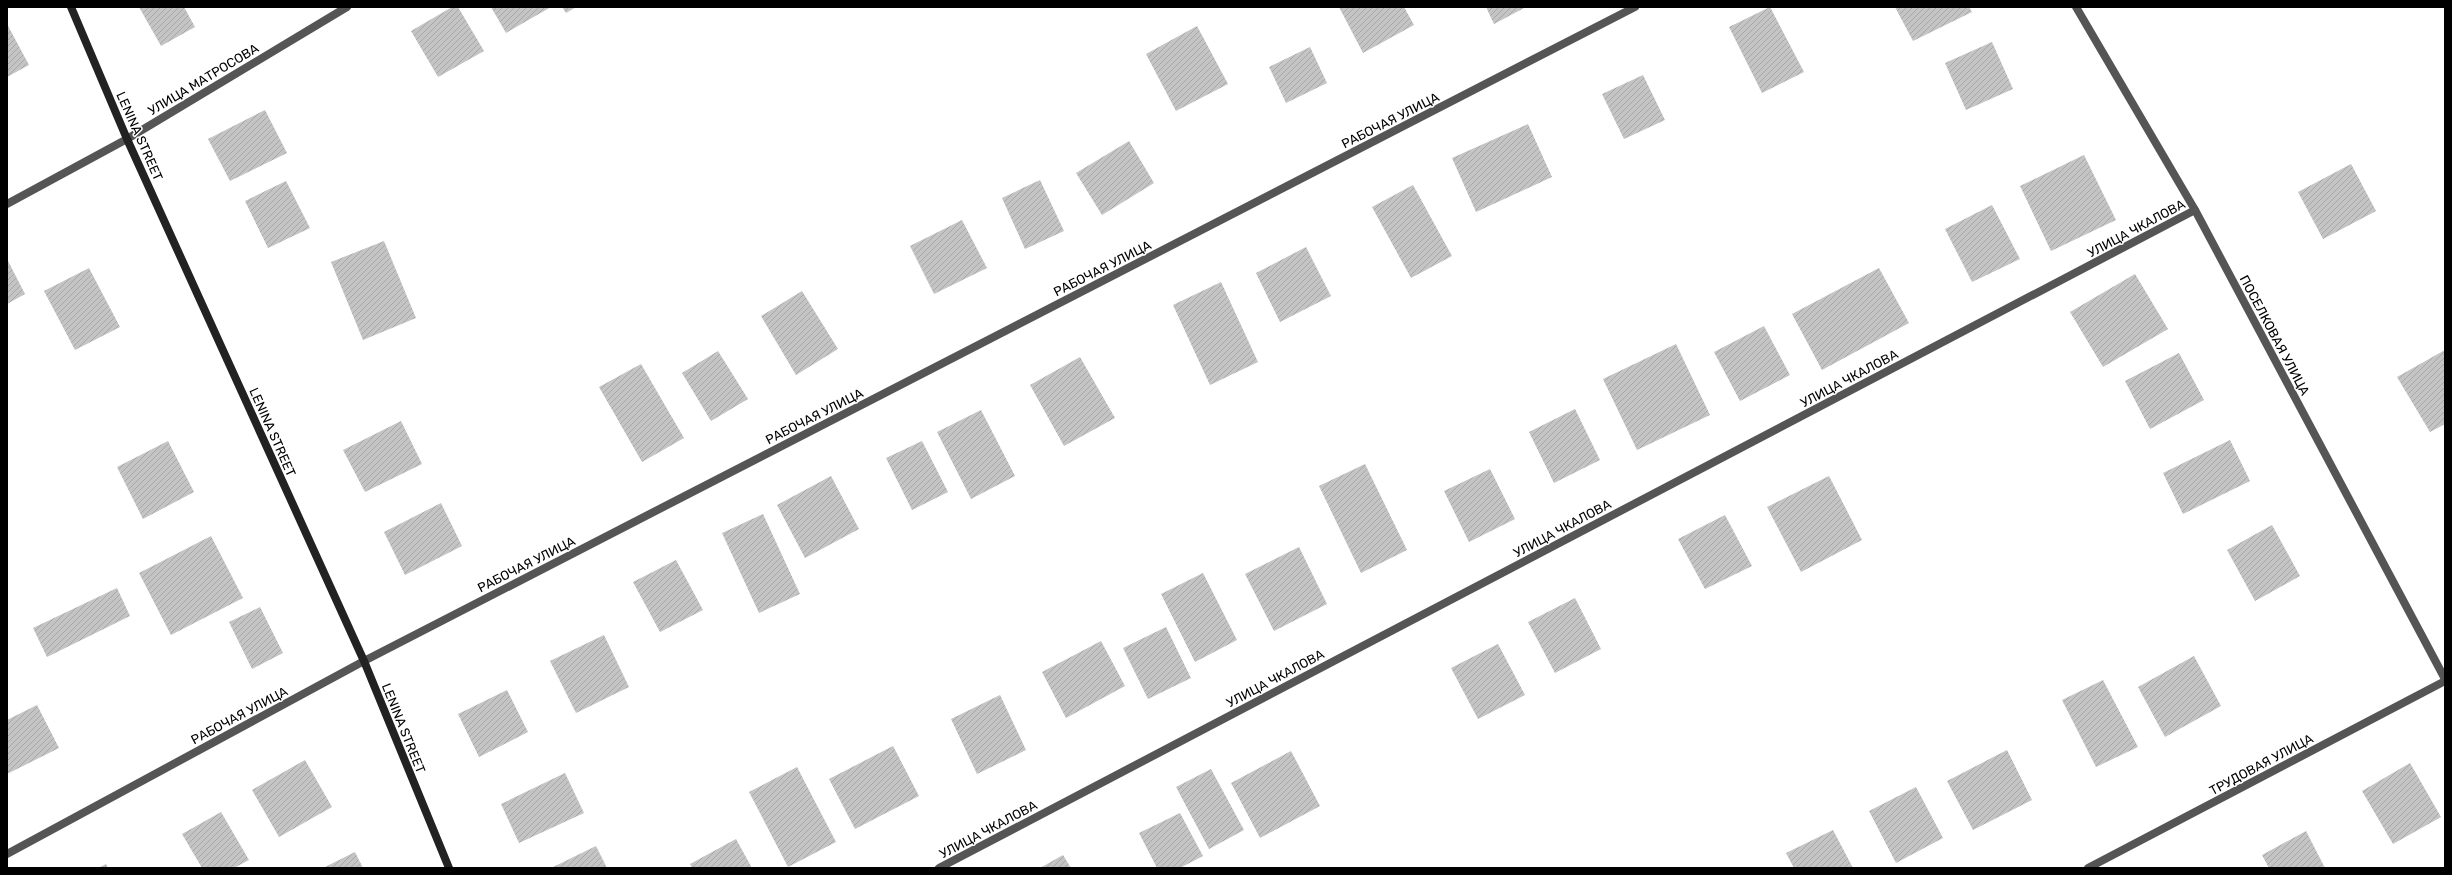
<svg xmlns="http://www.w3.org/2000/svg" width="2452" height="875" font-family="Rubik,sans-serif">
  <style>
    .building { fill: url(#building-hatch) }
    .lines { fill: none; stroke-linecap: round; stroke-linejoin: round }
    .street { stroke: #555; stroke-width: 8 }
    .secondary { stroke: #222; stroke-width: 8 }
    .labels { text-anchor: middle; stroke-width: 3; stroke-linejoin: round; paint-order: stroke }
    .street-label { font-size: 13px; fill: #000; stroke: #fff }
  </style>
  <defs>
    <pattern id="building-hatch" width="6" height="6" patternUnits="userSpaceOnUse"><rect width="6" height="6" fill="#c4c4c4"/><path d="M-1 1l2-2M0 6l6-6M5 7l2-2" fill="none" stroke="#a7a7a7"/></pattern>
  </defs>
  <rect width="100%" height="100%" fill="#fff"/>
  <g class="building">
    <polygon points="139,7 184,7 195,27 161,46"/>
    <polygon points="452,7 458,7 484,51 438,77 411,31"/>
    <polygon points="491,7 551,7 506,33"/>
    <polygon points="562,7 576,7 566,13"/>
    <polygon points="1339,7 1404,7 1414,25 1363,53"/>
    <polygon points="1486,7 1526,7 1494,24"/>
    <polygon points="1770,7 1804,72 1762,93 1729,27"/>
    <polygon points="1895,7 1969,7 1972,12 1913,41"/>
    <polygon points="7,24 29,65 7,77"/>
    <polygon points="1197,26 1228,84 1176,111 1146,54"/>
    <polygon points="1992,42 2013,89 1966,110 1945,63"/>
    <polygon points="1310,47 1327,83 1286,103 1269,67"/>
    <polygon points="1643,75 1665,120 1624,139 1602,94"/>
    <polygon points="265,110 287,153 230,181 208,139"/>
    <polygon points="1528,124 1552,177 1476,212 1452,158"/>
    <polygon points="1129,141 1154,183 1102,215 1076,173"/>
    <polygon points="2084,155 2116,220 2051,251 2020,186"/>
    <polygon points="2351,164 2376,211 2323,239 2298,192"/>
    <polygon points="1040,180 1064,231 1025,249 1002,198"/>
    <polygon points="286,181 310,228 268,248 245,201"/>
    <polygon points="1413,185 1452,256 1411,278 1372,207"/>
    <polygon points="1992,205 2020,259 1972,282 1945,229"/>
    <polygon points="962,220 987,268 934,294 910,246"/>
    <polygon points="384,241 416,318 363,340 331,262"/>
    <polygon points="1306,247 1331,296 1280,322 1256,273"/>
    <polygon points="7,259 25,294 7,304"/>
    <polygon points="89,268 120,327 75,350 44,291"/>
    <polygon points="1879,268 1909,323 1822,370 1792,314"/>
    <polygon points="2135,274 2168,329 2103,367 2070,312"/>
    <polygon points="1221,282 1258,362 1210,385 1173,305"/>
    <polygon points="802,291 838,349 796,375 761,316"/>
    <polygon points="1764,326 1790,375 1740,401 1714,352"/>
    <polygon points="1676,344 1710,415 1637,450 1603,379"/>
    <polygon points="2445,350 2445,424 2430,432 2397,377"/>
    <polygon points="718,351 748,399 711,421 682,373"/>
    <polygon points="2179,353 2204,400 2150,429 2125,381"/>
    <polygon points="1080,357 1115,418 1064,446 1030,385"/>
    <polygon points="641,364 684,438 642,462 599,387"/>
    <polygon points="1575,409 1600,460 1554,483 1529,432"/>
    <polygon points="981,410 1015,476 971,499 937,432"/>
    <polygon points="401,421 422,464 365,492 343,450"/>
    <polygon points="2230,440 2250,481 2183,514 2163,473"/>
    <polygon points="168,441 194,492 143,519 117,467"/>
    <polygon points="922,441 948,492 912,510 886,458"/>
    <polygon points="1365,464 1407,550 1361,573 1319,486"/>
    <polygon points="1490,469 1515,519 1469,542 1444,491"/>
    <polygon points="831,476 859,529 805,558 777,505"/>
    <polygon points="1829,476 1862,540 1801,572 1767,507"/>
    <polygon points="441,503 462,546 405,575 384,532"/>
    <polygon points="763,514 800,594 759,613 722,533"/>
    <polygon points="1725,515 1752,566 1705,589 1678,539"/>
    <polygon points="2272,525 2300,576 2255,601 2227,550"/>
    <polygon points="211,536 243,598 171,635 139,573"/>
    <polygon points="1299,547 1327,604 1274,631 1245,574"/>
    <polygon points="676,560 703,610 660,632 633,582"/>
    <polygon points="1203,573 1237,640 1195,662 1161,594"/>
    <polygon points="117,588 130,616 47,657 33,628"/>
    <polygon points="1575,598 1601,649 1555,673 1528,622"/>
    <polygon points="260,607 283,653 252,669 229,622"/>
    <polygon points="1166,627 1191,678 1148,699 1123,648"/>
    <polygon points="604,635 629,687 576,713 550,661"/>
    <polygon points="1101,641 1125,686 1066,718 1042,672"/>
    <polygon points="1498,644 1525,695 1478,719 1451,668"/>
    <polygon points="2194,656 2221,706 2165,737 2138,687"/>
    <polygon points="2103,680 2138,747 2096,767 2062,700"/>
    <polygon points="507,690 528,732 479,757 458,714"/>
    <polygon points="1000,695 1026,750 977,774 951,719"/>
    <polygon points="37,705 59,748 7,774 7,720"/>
    <polygon points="893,746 919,796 855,829 829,779"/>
    <polygon points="2007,750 2032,800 1973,830 1947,781"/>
    <polygon points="1291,751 1320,806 1260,838 1231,783"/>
    <polygon points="305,760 332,807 279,837 252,790"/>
    <polygon points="2410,763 2441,817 2393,844 2362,791"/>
    <polygon points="797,767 836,842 788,867 749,792"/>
    <polygon points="1211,769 1244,830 1209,849 1176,787"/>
    <polygon points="565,773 584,813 519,843 501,804"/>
    <polygon points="1916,787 1943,838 1896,863 1869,811"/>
    <polygon points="221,812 249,860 234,868 202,868 182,834"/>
    <polygon points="1180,813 1203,856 1180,868 1157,868 1139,833"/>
    <polygon points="1833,830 1853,868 1794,868 1786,853"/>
    <polygon points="2306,831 2325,868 2269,868 2262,855"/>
    <polygon points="736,839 752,868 692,868 690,864"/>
    <polygon points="596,846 607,868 551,868"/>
    <polygon points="355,852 363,868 323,868"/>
    <polygon points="1063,855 1071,868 1040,868"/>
    <polygon points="106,864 108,868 98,868"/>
  </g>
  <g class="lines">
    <g class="street">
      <polyline points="2076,7 2195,210 2445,679"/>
      <polyline points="7,204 127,139 347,7"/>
      <polyline points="7,854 364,661 1635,7"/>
      <polyline points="939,868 2195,210"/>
      <polyline points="2088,868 2445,681"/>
    </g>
    <polyline class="secondary" points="71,7 127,139 364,661 449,868"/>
  </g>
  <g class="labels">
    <g class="street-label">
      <text transform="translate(203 79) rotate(-31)" y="5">УЛИЦА МАТРОСОВА</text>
      <text transform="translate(1390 120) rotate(-27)" y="5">РАБОЧАЯ УЛИЦА</text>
      <text transform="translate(140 136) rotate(66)" y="5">LENINA STREET</text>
      <text transform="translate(2136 228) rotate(-28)" y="5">УЛИЦА ЧКАЛОВА</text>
      <text transform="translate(1102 268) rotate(-27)" y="5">РАБОЧАЯ УЛИЦА</text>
      <text transform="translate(2275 335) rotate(62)" y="5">ПОСЕЛКОВАЯ УЛИЦА</text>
      <text transform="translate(1849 378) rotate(-28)" y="5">УЛИЦА ЧКАЛОВА</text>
      <text transform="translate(814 416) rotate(-27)" y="5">РАБОЧАЯ УЛИЦА</text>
      <text transform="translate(273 432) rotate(66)" y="5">LENINA STREET</text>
      <text transform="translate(1562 528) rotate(-28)" y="5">УЛИЦА ЧКАЛОВА</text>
      <text transform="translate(526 564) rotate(-27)" y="5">РАБОЧАЯ УЛИЦА</text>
      <text transform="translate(1275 678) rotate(-28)" y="5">УЛИЦА ЧКАЛОВА</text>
      <text transform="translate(239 715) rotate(-28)" y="5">РАБОЧАЯ УЛИЦА</text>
      <text transform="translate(404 728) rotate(68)" y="5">LENINA STREET</text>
      <text transform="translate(2261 764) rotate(-28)" y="5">ТРУДОВАЯ УЛИЦА</text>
      <text transform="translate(988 829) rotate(-28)" y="5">УЛИЦА ЧКАЛОВА</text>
    </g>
  </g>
  <rect width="2452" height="875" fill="none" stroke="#000000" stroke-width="16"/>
</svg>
